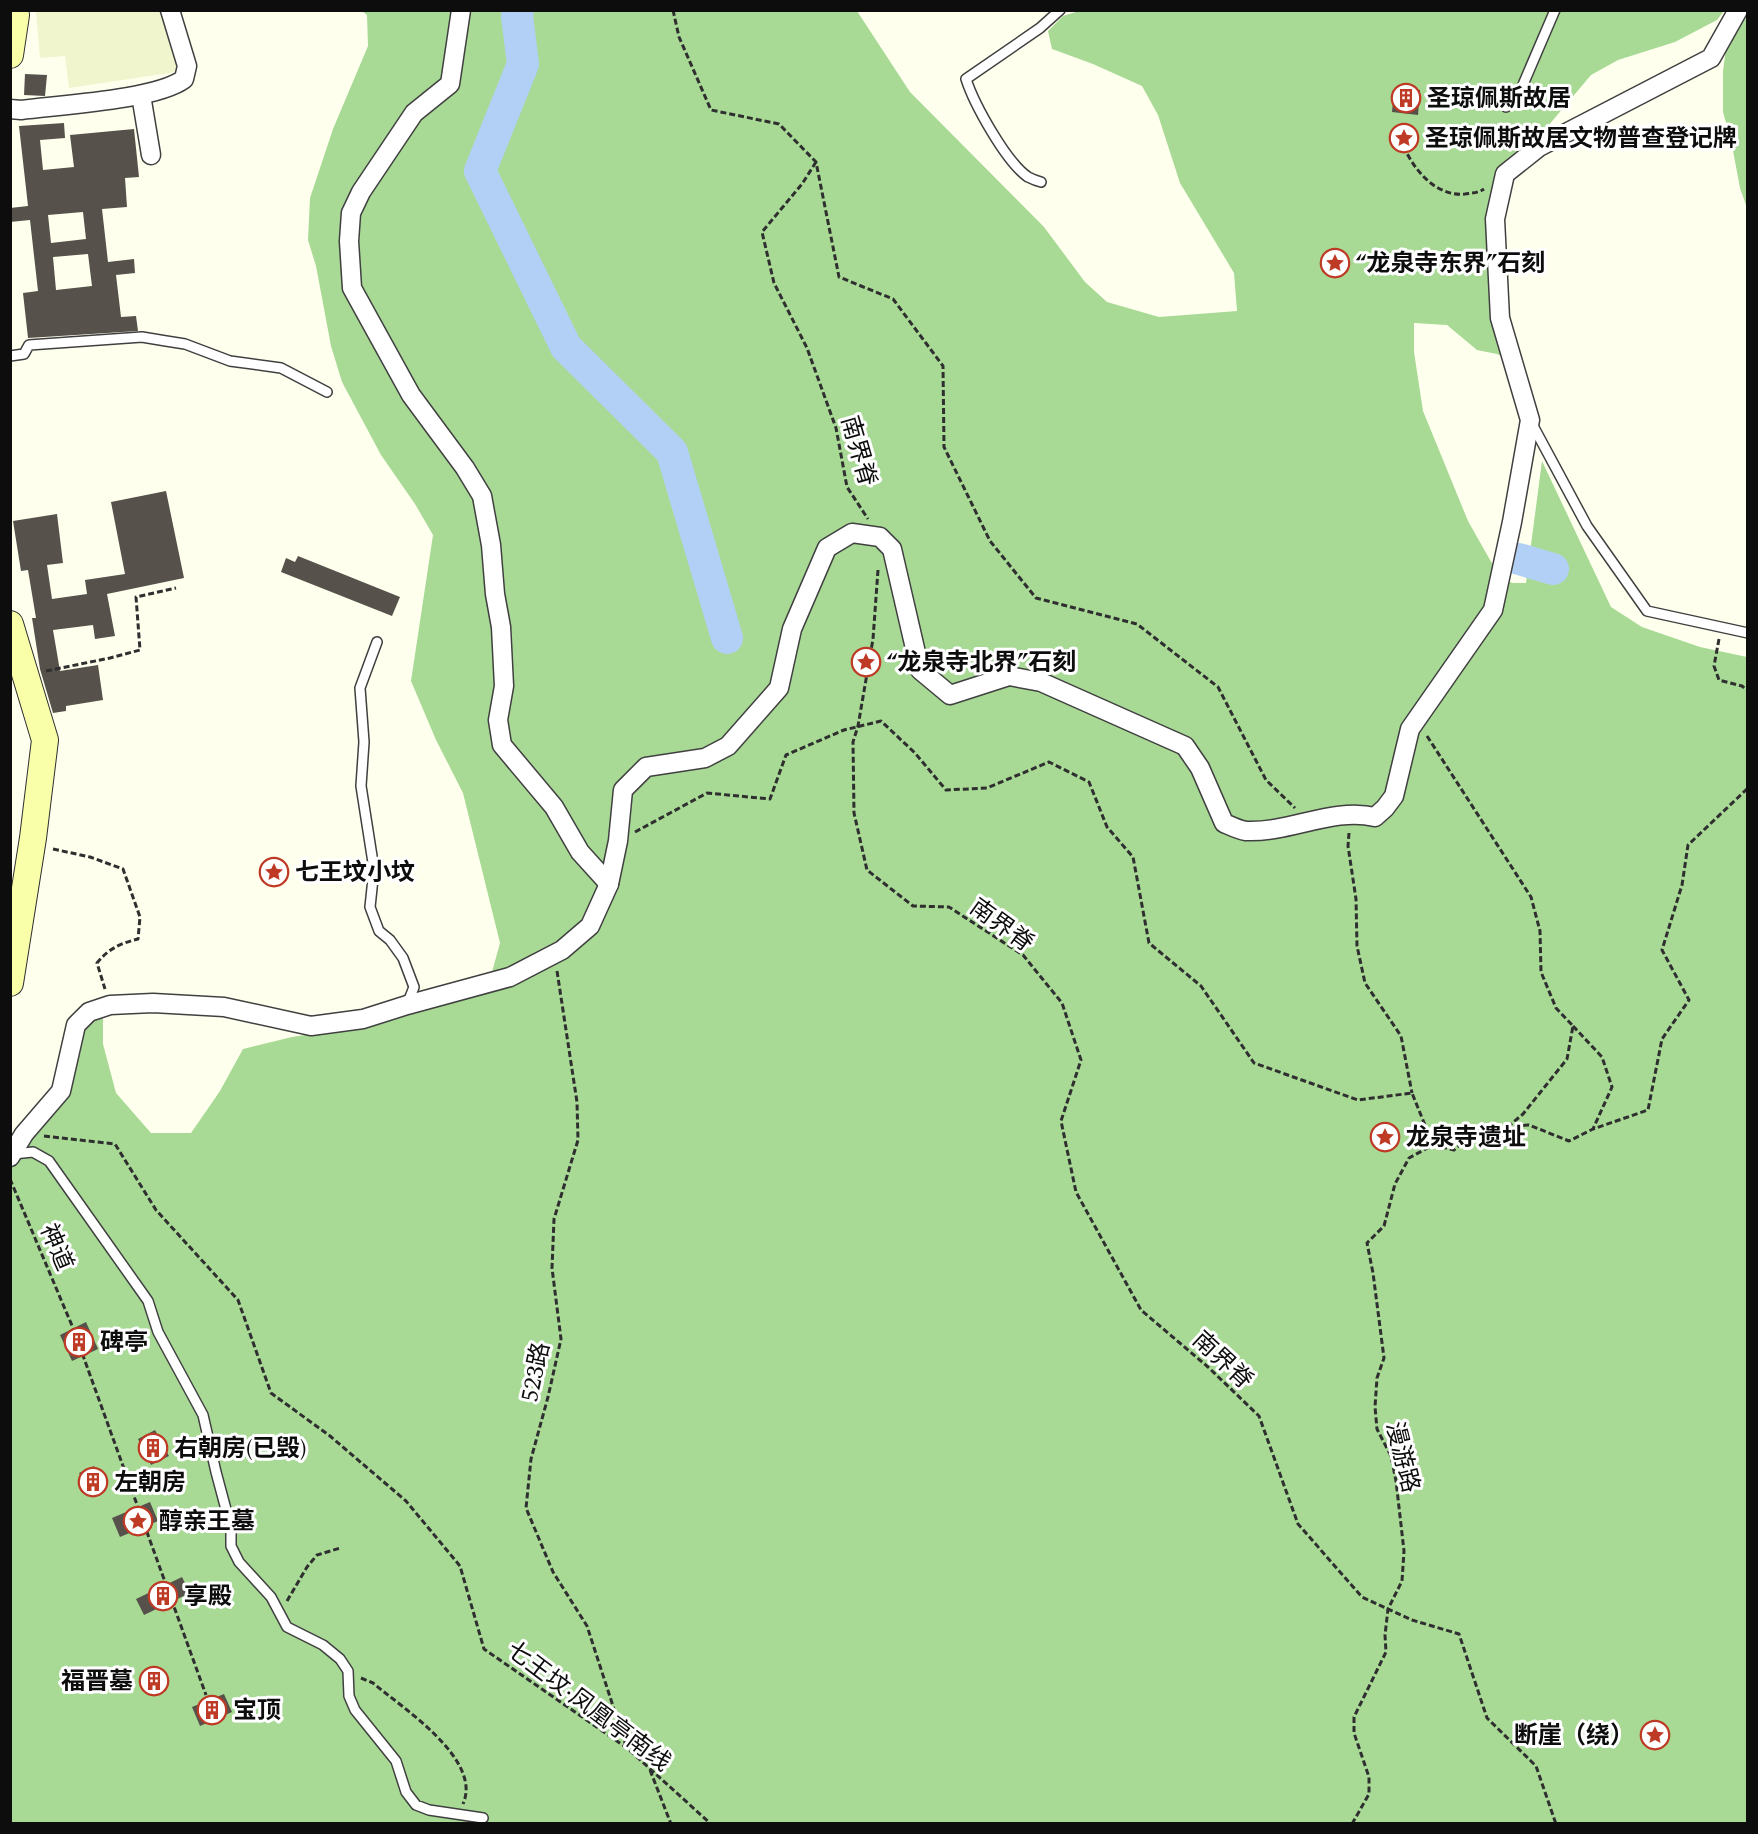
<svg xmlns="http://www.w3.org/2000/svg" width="1758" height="1834" font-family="Spectral,'Noto Sans SC',serif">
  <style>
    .farmland { fill: #f1f5ce }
    .forest { fill: #a8da96 }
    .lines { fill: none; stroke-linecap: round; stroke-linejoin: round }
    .river { stroke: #b2d0f6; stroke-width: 32 }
    .building { fill: #56514a; fill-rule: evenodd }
    .lane-casing { stroke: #404040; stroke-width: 12 }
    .street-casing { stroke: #404040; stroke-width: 21 }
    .secondary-casing { stroke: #2f2f2f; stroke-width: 28 }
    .path { stroke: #2f2f2f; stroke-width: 3; stroke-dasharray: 6 3; stroke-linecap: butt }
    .lane { stroke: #fff; stroke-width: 9 }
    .street { stroke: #fff; stroke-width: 18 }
    .secondary { stroke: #f9ffa9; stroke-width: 26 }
    .labels { text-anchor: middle; stroke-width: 6; stroke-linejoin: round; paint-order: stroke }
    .poi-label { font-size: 24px; font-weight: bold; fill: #0d0d0d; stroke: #fff; text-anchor: start }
    .street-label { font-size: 24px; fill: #0d0d0d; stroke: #fff }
  </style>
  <rect width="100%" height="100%" fill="#ffe"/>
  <polygon class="farmland" points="36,11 168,11 183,71 69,88 65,56 40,58"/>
  <g class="forest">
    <polygon points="1082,10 1724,11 1717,20 1675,42 1618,60 1591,75 1548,126 1513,159 1494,195 1508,359 1497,354 1477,350 1447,325 1414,323 1414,352 1423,411 1468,521 1498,574 1512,583 1526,583 1542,461 1611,607 1642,627 1700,647 1747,657 1747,1823 11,1823 10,1161 60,1083 77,1032 103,1009 103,1044 116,1093 151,1133 191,1133 220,1091 243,1049 292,1037 369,1025 489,983 500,943 463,793 436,740 411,681 433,535 415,504 381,455 342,382 331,346 316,266 308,240 310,198 333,129 368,46 367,15 362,11 857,11 910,92 1044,227 1085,282 1107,302 1159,317 1237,311 1234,273 1180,183 1158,115 1142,86 1093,64 1052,49 1048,31 1063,16"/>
    <polygon points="1747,16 1747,208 1740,188 1731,140 1723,112 1723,71 1726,49"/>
  </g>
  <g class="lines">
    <g class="river">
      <polyline points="518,10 517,16 523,64 480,171 566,347 672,452 727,638"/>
      <polyline points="1519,559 1553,569"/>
    </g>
  </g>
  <g class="building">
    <polygon points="25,74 47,75 45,96 24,95"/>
    <polygon points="1394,89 1420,90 1418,115 1392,112"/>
    <path d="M64 123 65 138 40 140 43 170 74 167 70 135 134 129 139 177 125 178 127 207 102 209 108 262 134 259 135 273 116 275 121 317 136 316 138 331 28 338 23 293 38 291 30 220 10 222V208L28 206 19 126ZM83 212 86 239 51 243 48 215ZM88 254 92 286 56 290 53 257Z"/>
    <polygon points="166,491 184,578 107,594 115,636 95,639 93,625 53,630 60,671 98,665 103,700 66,706 66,711 53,713 40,669 32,618 36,618 28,570 21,571 13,521 57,514 63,563 47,565 52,599 87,594 85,580 125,574 111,502"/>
    <polygon points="298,556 400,597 392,616 281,572 286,558 295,562"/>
    <polygon points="86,1322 98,1349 72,1361 60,1335"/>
    <polygon points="155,1430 169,1456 151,1465 138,1439"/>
    <polygon points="94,1466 106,1490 92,1497 79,1473"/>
    <polygon points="150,1502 158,1521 120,1537 112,1518"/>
    <polygon points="182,1577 190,1593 144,1615 136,1599"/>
    <polygon points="224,1694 232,1712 200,1726 192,1707"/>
  </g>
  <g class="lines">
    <g class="lane-casing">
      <g id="lane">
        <polyline points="1506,107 1519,94 1555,10"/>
        <path d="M1041 182C1037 181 1032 179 1028 177 1006 162 974 104 966 79L1040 28 1060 10"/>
        <polyline points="10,356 24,354 29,345 142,337 166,341 185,344 230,361 281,368 327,392"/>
        <polyline points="1531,422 1587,526 1647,611 1748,633"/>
        <polyline points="377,642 360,688 364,742 361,786 374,869 370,907 379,931 390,940 403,958 414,987 407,1005"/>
        <polyline points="13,1154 33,1152 49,1161 148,1301 158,1332 203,1415 216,1472 231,1528 231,1546 239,1562 271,1597 287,1627 323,1645 340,1659 348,1671 349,1696 355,1710 396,1761 406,1792 416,1805 429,1810 483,1818"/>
      </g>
    </g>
    <g class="street-casing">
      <g id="street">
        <polyline points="461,10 450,84 414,113 361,192 351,213 349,241 352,288 411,395 465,468 482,496 491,545 495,594 501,627 504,686 498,720 502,745 554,807 580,852 609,884"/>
        <polyline points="141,95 151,155"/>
        <path d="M10 109 21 110C59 105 156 100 184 79L187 66 170 10"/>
        <path d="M10 1157 24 1134 61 1091 76 1025 89 1012 110 1005 153 1003 224 1007 311 1026 363 1019 407 1005 510 977 562 950 590 926 609 884 618 841 623 790 646 767 705 758 728 746 779 688 792 629 827 548 852 533 880 537 892 549 920 670 950 695 1009 676 1041 682 1185 746 1200 768 1224 823C1231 826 1239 830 1246 831 1290 833 1333 807 1375 817L1385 808 1394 796 1410 729 1493 610 1512 522 1530 420 1500 318 1495 219 1505 174 1539 147 1711 58 1738 10"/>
      </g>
    </g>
    <g class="secondary-casing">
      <g id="secondary">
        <polyline points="10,55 16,15 14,10"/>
        <polyline points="10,624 45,740 33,838 10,983"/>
      </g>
    </g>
    <g class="path">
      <polyline points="673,10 679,37 711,110 779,124 816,162 839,277 893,299 943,366 944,447 990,541 1036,598 1137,624 1218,687 1266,780 1295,808"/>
      <path d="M1400 138C1410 165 1433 197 1465 194 1472 193 1478 193 1484 189"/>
      <polyline points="816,162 802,184 762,232 774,283 807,348 836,428 847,487 868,519"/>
      <polyline points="878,570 873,639 858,726 853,742 854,813 867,870 913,906 949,907 1023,955 1062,1003 1081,1060 1061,1121 1076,1192 1141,1310 1208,1367 1259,1416 1298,1524 1362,1597 1412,1620 1459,1634 1487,1718 1536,1766 1556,1824"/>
      <polyline points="1719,639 1714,666 1719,680 1742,686 1748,691"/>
      <polyline points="46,671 110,658 140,650 136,597 176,588"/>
      <polyline points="1427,736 1531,897 1540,931 1541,972 1556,1008 1573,1026 1567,1059 1523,1114 1510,1125"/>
      <polyline points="635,832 707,793 770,799 786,755 844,730 881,721 915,753 946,790 987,788 1049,762 1089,782 1107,827 1133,857 1149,943 1201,986 1254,1063 1358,1100 1412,1093 1433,1145 1454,1150 1482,1128 1529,1125 1569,1141 1593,1129 1648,1110 1662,1039 1689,1000 1662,950 1682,885 1688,845 1748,788"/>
      <polyline points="1349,833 1348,846 1356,899 1357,946 1365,983 1401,1036 1412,1093"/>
      <path d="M53 849 90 857 123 869 140 917 138 939C121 943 108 949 97 963L105 989"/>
      <polyline points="557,971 577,1102 578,1140 554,1219 552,1268 561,1339 548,1397 531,1459 526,1508 553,1572 587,1626 626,1746"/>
      <polyline points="1573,1026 1602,1057 1612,1087 1593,1129"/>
      <polyline points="44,1136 115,1144 156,1210 238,1300 271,1393 330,1436 406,1501 460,1566 484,1649 627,1748 711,1824"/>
      <polyline points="10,1179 73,1328 206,1695"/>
      <polyline points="287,1601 307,1567 317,1555 340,1548"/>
      <path d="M361 1678 373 1683C401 1707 483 1759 463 1804"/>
      <polyline points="650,1770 671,1824"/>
      <polyline points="1352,1824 1369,1794 1369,1777 1354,1733 1354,1717 1386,1652 1385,1635 1388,1609 1402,1581 1404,1551 1396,1481 1391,1456 1377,1429 1375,1407 1377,1378 1384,1358 1373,1273 1367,1243 1384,1226 1395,1184 1409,1158 1433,1145"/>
    </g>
    <use href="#lane" class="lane"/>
    <use href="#street" class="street"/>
    <use href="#secondary" class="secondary"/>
  </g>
  <defs>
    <g id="building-ring" transform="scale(1.5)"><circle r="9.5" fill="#fff" stroke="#be3a25" stroke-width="1.5"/><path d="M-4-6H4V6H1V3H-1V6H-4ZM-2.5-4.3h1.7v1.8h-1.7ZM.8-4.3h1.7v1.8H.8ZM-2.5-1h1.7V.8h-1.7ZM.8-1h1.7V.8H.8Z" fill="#be3a25"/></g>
    <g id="sight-ring" transform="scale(1.5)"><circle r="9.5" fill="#fff" stroke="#be3a25" stroke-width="1.5"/><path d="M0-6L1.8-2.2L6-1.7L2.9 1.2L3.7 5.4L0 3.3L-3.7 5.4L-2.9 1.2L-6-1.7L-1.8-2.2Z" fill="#be3a25"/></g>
  </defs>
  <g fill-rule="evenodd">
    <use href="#building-ring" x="1406" y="98"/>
    <use href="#sight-ring" x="1404" y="138"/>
    <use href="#sight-ring" x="1335" y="263"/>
    <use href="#sight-ring" x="866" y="662"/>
    <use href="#sight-ring" x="274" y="872"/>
    <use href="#sight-ring" x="1385" y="1137"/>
    <use href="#building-ring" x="79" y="1342"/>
    <use href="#building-ring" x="153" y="1448"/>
    <use href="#building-ring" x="93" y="1482"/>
    <use href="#sight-ring" x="138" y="1521"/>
    <use href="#building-ring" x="163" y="1596"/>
    <use href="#building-ring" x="154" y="1681"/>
    <use href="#building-ring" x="212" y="1710"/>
    <use href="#sight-ring" x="1655" y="1735"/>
  </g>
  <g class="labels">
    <g class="poi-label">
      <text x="1427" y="106">圣琼佩斯故居</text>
      <text x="1425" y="146">圣琼佩斯故居文物普查登记牌</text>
      <text x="1356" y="271">“龙泉寺东界”石刻</text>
      <text x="887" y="670">“龙泉寺北界”石刻</text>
      <text x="295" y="880">七王坟小坟</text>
      <text x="1406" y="1145">龙泉寺遗址</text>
      <text x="100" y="1350">碑亭</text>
      <text x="174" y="1456">右朝房(已毁)</text>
      <text x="114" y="1490">左朝房</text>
      <text x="159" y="1529">醇亲王墓</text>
      <text x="184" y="1604">享殿</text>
      <text x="133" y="1689" text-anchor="end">福晋墓</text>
      <text x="233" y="1718">宝顶</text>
      <text x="1634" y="1743" text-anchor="end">断崖（绕）</text>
    </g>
    <g class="street-label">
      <text transform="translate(859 451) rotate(74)" y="8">南界脊</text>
      <text transform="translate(1002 925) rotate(36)" y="8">南界脊</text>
      <text transform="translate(57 1247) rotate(67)" y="8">神道</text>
      <text transform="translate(1223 1360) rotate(43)" y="8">南界脊</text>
      <text transform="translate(535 1372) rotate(-78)" y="8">523路</text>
      <text transform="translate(1403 1457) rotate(76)" y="8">漫游路</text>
      <text transform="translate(589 1706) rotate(37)" y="8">七王坟·凤凰亭南线</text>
    </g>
  </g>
  <rect width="1758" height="1834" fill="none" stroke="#0d0d0d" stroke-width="24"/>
</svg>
